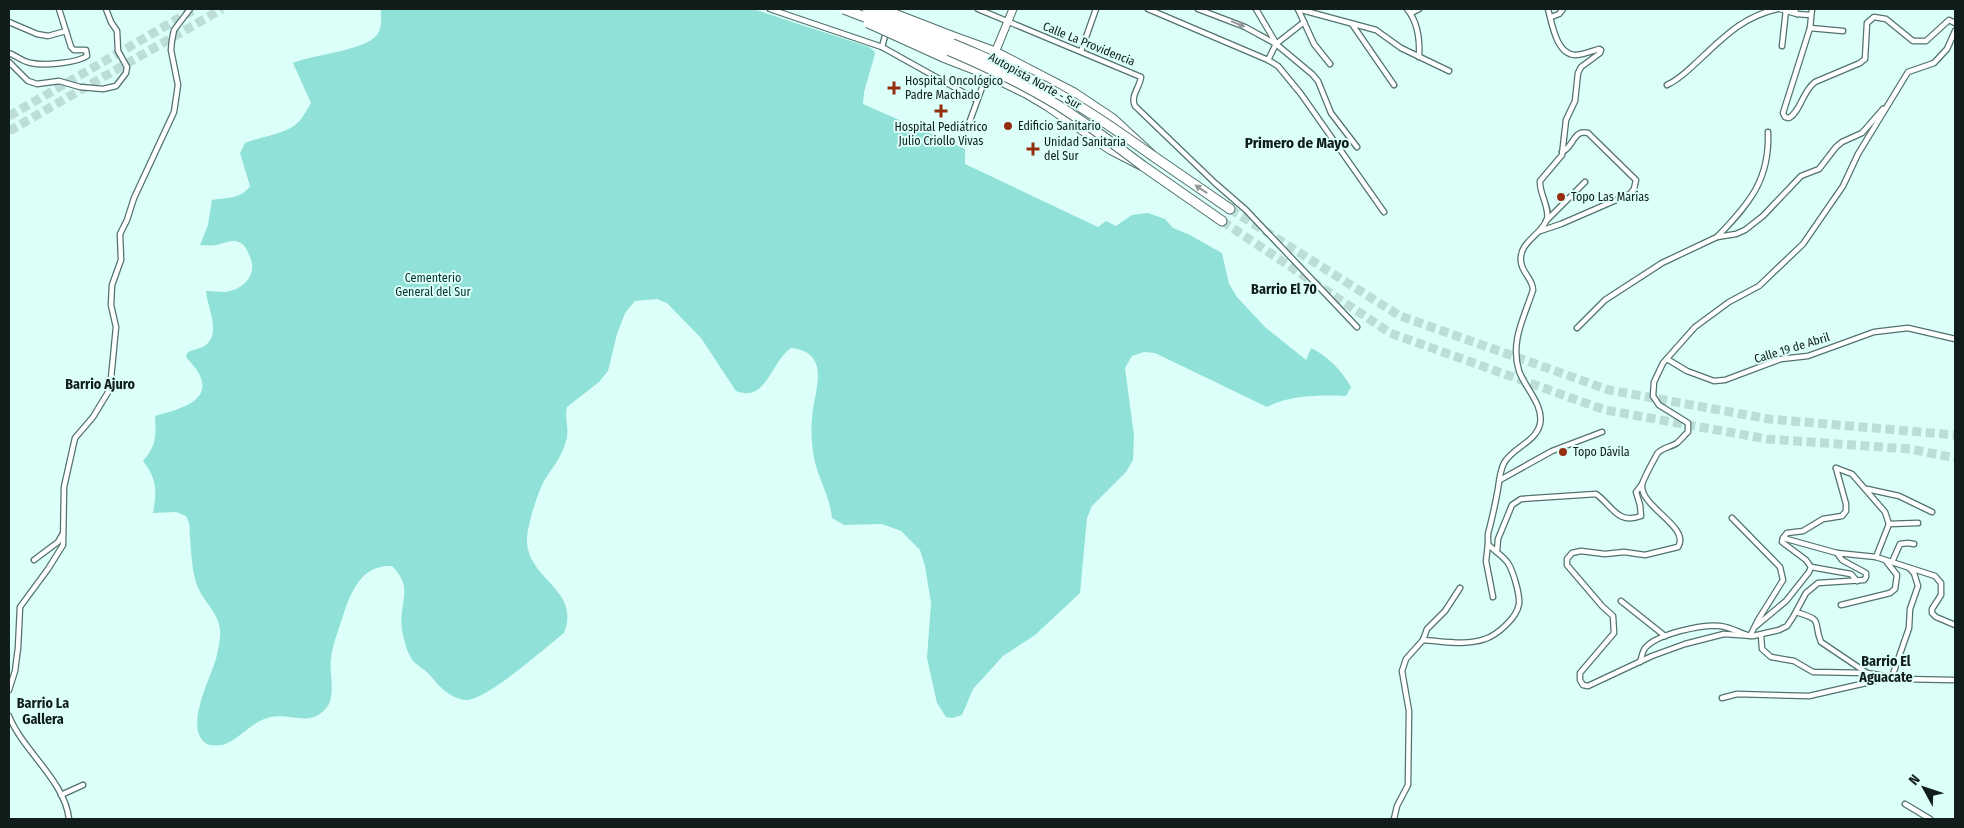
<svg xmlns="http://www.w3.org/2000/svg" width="1964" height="828" font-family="'Fira Sans Condensed',sans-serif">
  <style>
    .green { fill: #90e1d7 }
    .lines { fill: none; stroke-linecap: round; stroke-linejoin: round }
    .highway-tunnel { stroke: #bdddd9; stroke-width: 9; stroke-dasharray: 9 4.5; stroke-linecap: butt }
    .street-casing { stroke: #52726d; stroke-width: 7 }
    .secondary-casing { stroke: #52726d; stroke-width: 9 }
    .highway-casing { stroke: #52726d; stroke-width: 11 }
    .street { stroke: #fff; stroke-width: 4.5 }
    .secondary { stroke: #fff; stroke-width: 7 }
    .highway { stroke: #fff; stroke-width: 9 }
    .highway-bridge-casing { stroke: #52726d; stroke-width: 11; stroke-linecap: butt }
    .highway-bridge { stroke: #fff; stroke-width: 9 }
    .oneway { fill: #939998 }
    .poi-dot { fill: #952d0f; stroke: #dcfffa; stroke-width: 2 }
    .labels { text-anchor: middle; stroke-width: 4; stroke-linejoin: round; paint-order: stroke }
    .street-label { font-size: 12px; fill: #101d1b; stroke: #dcfffa }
    .poi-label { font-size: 12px; fill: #101d1b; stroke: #dcfffa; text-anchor: start }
    .park-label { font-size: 12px; fill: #07332f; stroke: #dcfffa }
    .neighbourhood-label { font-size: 14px; font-weight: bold; fill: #101d1b; stroke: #dcfffa }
    .quarter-label { font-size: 15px; font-weight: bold; fill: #101d1b; stroke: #dcfffa }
  </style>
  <rect width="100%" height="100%" fill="#dcfffa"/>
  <path class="green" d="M381 9H753L869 47 874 51 875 54 864 92 863 104 965 149V164L1098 227 1106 221 1116 226 1132 215 1148 213 1165 219 1173 228 1188 234 1222 253 1229 284 1237 297 1265 327 1306 360 1311 348C1328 356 1342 371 1351 387L1346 396C1321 395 1289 395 1267 407L1155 353 1144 352 1132 356 1125 368 1134 436 1133 460 1126 472 1092 506 1087 518 1080 593 1035 635 1003 656 973 689 962 715 952 718 946 717 937 703 927 658 931 603 925 566 920 550 901 531 882 524 844 525 832 518C830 494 815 474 813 451 811 437 811 422 813 409 815 396 820 380 817 367 814 354 803 349 791 348 771 361 767 403 736 391L701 338 667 303 657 299 635 301 625 313 617 334 608 371 599 382 567 407C564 418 570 430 566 441 561 459 553 466 544 481 537 494 526 529 527 543 530 581 581 590 564 633 546 647 484 703 464 700 448 697 439 686 429 674 424 669 418 666 414 662 407 654 404 640 402 630 398 603 415 589 392 566 359 564 349 597 341 622 337 634 332 647 331 659 329 673 336 696 327 707 310 728 292 713 271 717 252 721 242 737 225 744 220 746 211 746 207 744 183 730 210 679 216 659 218 650 221 639 220 629 218 611 201 600 196 582 192 569 191 552 190 537 189 527 191 526 186 516L176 512 153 513C157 490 157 479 143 461 157 445 156 435 155 416 175 410 216 402 198 372 195 366 189 362 186 356L188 352C192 350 198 349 203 347 223 335 207 307 206 291 212 291 219 292 225 292 243 290 258 275 250 257 247 251 246 245 239 242 231 239 223 244 216 245 211 246 205 245 200 245L208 225 212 200C227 197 240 200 250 186L240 153 245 143C260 137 280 135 294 126 302 120 306 111 311 103L293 63C314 54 364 51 377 35 382 29 381 17 381 9Z"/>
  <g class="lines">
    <g class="highway-tunnel">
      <polyline points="9,116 195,9"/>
      <polyline points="9,131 222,9"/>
      <polyline points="1230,209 1400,316 1609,390 1769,419 1955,435"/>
      <polyline points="1222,221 1390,333 1605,410 1767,439 1910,449 1955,458"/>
    </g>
    <g class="street-casing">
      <g id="street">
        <polyline points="770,9 882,47 977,100"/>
        <path d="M978 9 1141 77C1140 87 1130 96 1135 106L1215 183 1246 210 1357 327"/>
        <polyline points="1148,9 1268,60 1278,66 1301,94 1384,212"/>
        <polyline points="1198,9 1245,27 1276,44 1312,74 1318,81 1331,113 1357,147"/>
        <polyline points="1256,9 1276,43"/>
        <polyline points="1298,9 1376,30 1401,48 1449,71"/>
        <polyline points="1298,9 1314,44 1330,64"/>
        <path d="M1407 9C1418 22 1420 40 1419 57"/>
        <polyline points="1780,9 1797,14"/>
        <polyline points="1794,9 1797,14 1810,15"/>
        <path d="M1812 9 1810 28 1783 113 1785 117 1789 118C1801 111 1802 92 1815 82L1860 63 1865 59 1867 23 1874 17 1886 19 1913 41H1926L1949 20 1955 23"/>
        <polyline points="1411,13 1419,9"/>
        <polyline points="1551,17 1559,14 1563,9"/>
        <polyline points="9,22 37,34 48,36 66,31"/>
        <polyline points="1352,24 1394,85"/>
        <polyline points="1810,28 1843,31"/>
        <path d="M1955 31 1947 49 1934 63 1908 72 1858 154 1843 186 1803 244 1759 286 1729 302 1695 327 1663 363 1654 382 1653 396 1659 405 1688 423V432C1684 435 1681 440 1677 443 1671 447 1661 448 1657 454 1654 460 1643 479 1642 485 1640 507 1691 527 1678 547L1645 555 1624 552 1605 554 1581 551 1572 553 1567 559V565L1602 606 1613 616 1614 633 1580 673V680L1583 685 1588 686 1652 656 1685 644 1724 634 1753 636 1779 630 1787 626 1793 617 1806 593 1818 583 1864 580 1866 577V573L1842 560 1837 553 1876 557 1935 576 1941 583V595L1932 609V613L1936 617 1955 625"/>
        <polyline points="1782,46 1786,10"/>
        <polyline points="882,47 886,32"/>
        <polyline points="1081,51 1096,9"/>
        <path d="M9 53C17 56 23 62 31 63 43 66 77 63 87 56L86 50H74L71 47 59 9"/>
        <polyline points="1268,60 1276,44 1304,22"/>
        <polyline points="9,62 28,81 37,84 59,81 80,87 103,89 116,86 126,73 127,67 118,51 117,31 111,22 106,9"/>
        <path d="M1667 85C1680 79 1687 71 1697 62 1723 38 1742 17 1777 9"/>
        <polyline points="968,126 987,74"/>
        <polyline points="1546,221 1585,182"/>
        <path d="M1540 231 1561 224 1630 194 1634 189 1636 180 1588 133C1573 129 1574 147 1562 152"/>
        <path d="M1717 237C1749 204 1770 180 1768 132"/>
        <polyline points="1577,328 1605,300 1662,263 1717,237 1736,234 1745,230 1763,216 1801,176 1819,169 1836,147 1842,142 1862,133 1883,109"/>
        <polyline points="1667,359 1687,371 1714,381 1725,380 1781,359 1808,356 1874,332 1908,328 1955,339"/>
        <polyline points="1836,468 1852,474 1885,512 1889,524 1876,557"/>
        <polyline points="1500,480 1552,451 1602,432"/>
        <polyline points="1867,489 1899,496 1932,512"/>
        <polyline points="1889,524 1918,523"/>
        <polyline points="1783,538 1837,553"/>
        <polyline points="1488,544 1486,561 1493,597"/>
        <path d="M1497 551 1498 539 1512 505 1521 499 1596 494C1612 505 1617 525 1641 516L1640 505 1636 492 1642 484"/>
        <polyline points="34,560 58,542 62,535"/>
        <polyline points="1892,562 1900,544 1908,543 1914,544"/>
        <polyline points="1811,567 1851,574 1857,581"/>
        <polyline points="1621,601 1665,636"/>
        <polyline points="1841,605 1890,593 1895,589 1897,575 1886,561"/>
        <path d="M1796 612C1825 621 1812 620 1821 642L1867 673 1902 679 1953 680"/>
        <polyline points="1756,626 1786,601 1809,572 1811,567 1806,560 1782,542 1783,538 1787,533 1803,531 1823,519 1842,516 1846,511 1846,504 1836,468"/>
        <polyline points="1761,635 1762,649 1771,657 1794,661 1813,672 1866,673"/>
        <path d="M1423 640C1442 641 1466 646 1485 639 1497 635 1517 618 1519 604 1520 594 1513 571 1508 563 1502 555 1494 551 1488 544V534C1492 519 1495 505 1498 489 1499 481 1500 471 1504 463 1512 448 1536 442 1540 424 1544 405 1525 388 1519 371 1510 341 1524 318 1533 290 1533 279 1522 273 1521 262 1518 242 1542 235 1547 219 1550 208 1539 193 1540 181L1562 155 1566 120 1575 101 1578 73 1581 67 1600 53 1601 50 1599 49C1592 51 1583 55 1575 55 1556 54 1552 23 1548 9"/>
        <path d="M1640 662C1642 657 1642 651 1646 647 1658 634 1702 624 1720 626 1730 627 1740 633 1750 636L1758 620 1783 580 1780 567 1732 518"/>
        <polyline points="9,690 15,671 18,648 20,607 48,569 63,545 64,487 75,438 93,417 110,389 116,327 111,305 112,285 121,260 120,234 127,220 134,198 174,112 178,85 171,50 172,40 174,30 190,9"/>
        <polyline points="1722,698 1737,694 1809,696 1892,677 1909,628 1910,609 1918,586 1914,573 1909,568"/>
        <path d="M9 716C23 751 65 781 69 819"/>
        <polyline points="61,795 83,785"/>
        <polyline points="1905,804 1930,819"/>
        <polyline points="1394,819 1397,806 1408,785 1409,711 1402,671 1406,659 1423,640 1427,629 1445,611 1460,588"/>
      </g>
    </g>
    <g class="secondary-casing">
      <polyline id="secondary" points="994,55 1013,9"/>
    </g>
    <g class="highway-casing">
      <g id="highway">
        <polyline points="951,36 995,52 1074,93 1113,119 1153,156 1230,209"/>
        <polyline points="943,57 987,74 1026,93 1048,106 1110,149 1143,166 1222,221"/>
      </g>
    </g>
    <use href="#street" class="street"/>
    <use href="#secondary" class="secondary"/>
    <use href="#highway" class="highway"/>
    <g class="highway-bridge-casing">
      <g id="highway-bridge">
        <path d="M844 9C916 37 990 64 1056 104 1086 123 1114 144 1143 166"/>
        <path d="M867 9C928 34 990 57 1048 88 1085 108 1119 132 1153 156"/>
        <polyline points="884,10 951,36"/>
        <polyline points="868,23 943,57"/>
      </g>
    </g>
    <use href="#highway-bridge" class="highway-bridge"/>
  </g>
  <defs><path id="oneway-solid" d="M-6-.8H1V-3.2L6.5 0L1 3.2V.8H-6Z" transform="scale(1.25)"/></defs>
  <g class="oneway">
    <use href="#oneway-solid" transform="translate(1238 24) rotate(22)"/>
    <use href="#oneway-solid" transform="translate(1201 189) rotate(-146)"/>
  </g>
  <g class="poi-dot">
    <path d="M891.5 80.5h5v5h5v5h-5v5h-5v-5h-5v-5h5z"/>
    <path d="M938.5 103.5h5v5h5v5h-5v5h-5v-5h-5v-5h5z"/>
    <circle cx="1008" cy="126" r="5"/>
    <path d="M1030.5 141.5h5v5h5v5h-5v5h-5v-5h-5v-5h5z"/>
    <circle cx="1561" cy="197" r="5"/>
    <circle cx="1563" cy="452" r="5"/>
  </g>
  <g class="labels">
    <g class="street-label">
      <text transform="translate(1089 44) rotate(22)" y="4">Calle La Providencia</text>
      <text transform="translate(1035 81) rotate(29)" y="4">Autopista Norte - Sur</text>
      <text transform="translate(1792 348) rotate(-17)" y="4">Calle 19 de Abril</text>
    </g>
    <g class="poi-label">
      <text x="905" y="85">Hospital Oncológico<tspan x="905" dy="14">Padre Machado</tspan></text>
      <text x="1018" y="130">Edificio Sanitario</text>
      <text x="941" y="131" text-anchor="middle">Hospital Pediátrico<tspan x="941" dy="14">Julio Criollo Vivas</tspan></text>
      <text x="1044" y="146">Unidad Sanitaria<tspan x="1044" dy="14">del Sur</tspan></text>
      <text x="1571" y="201">Topo Las Marías</text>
      <text x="1573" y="456">Topo Dávila</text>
    </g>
    <g class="park-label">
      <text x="433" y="282">Cementerio<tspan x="433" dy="14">General del Sur</tspan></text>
    </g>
    <g class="neighbourhood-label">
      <text x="1284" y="294">Barrio El 70</text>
      <text x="100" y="389">Barrio Ajuro</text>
      <text x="1886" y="666">Barrio El<tspan x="1886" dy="16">Aguacate</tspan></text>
      <text x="43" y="708">Barrio La<tspan x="43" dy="16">Gallera</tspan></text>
    </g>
    <g class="quarter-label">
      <text x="1297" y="148">Primero de Mayo</text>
    </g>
  </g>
  <rect width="1964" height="828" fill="none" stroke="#101d1b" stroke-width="20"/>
  <g transform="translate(1924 788) rotate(310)" stroke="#dcfffa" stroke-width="4" paint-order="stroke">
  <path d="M0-4L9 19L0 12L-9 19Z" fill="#101d1b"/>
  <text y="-8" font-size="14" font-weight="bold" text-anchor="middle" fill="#101d1b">N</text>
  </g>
</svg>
